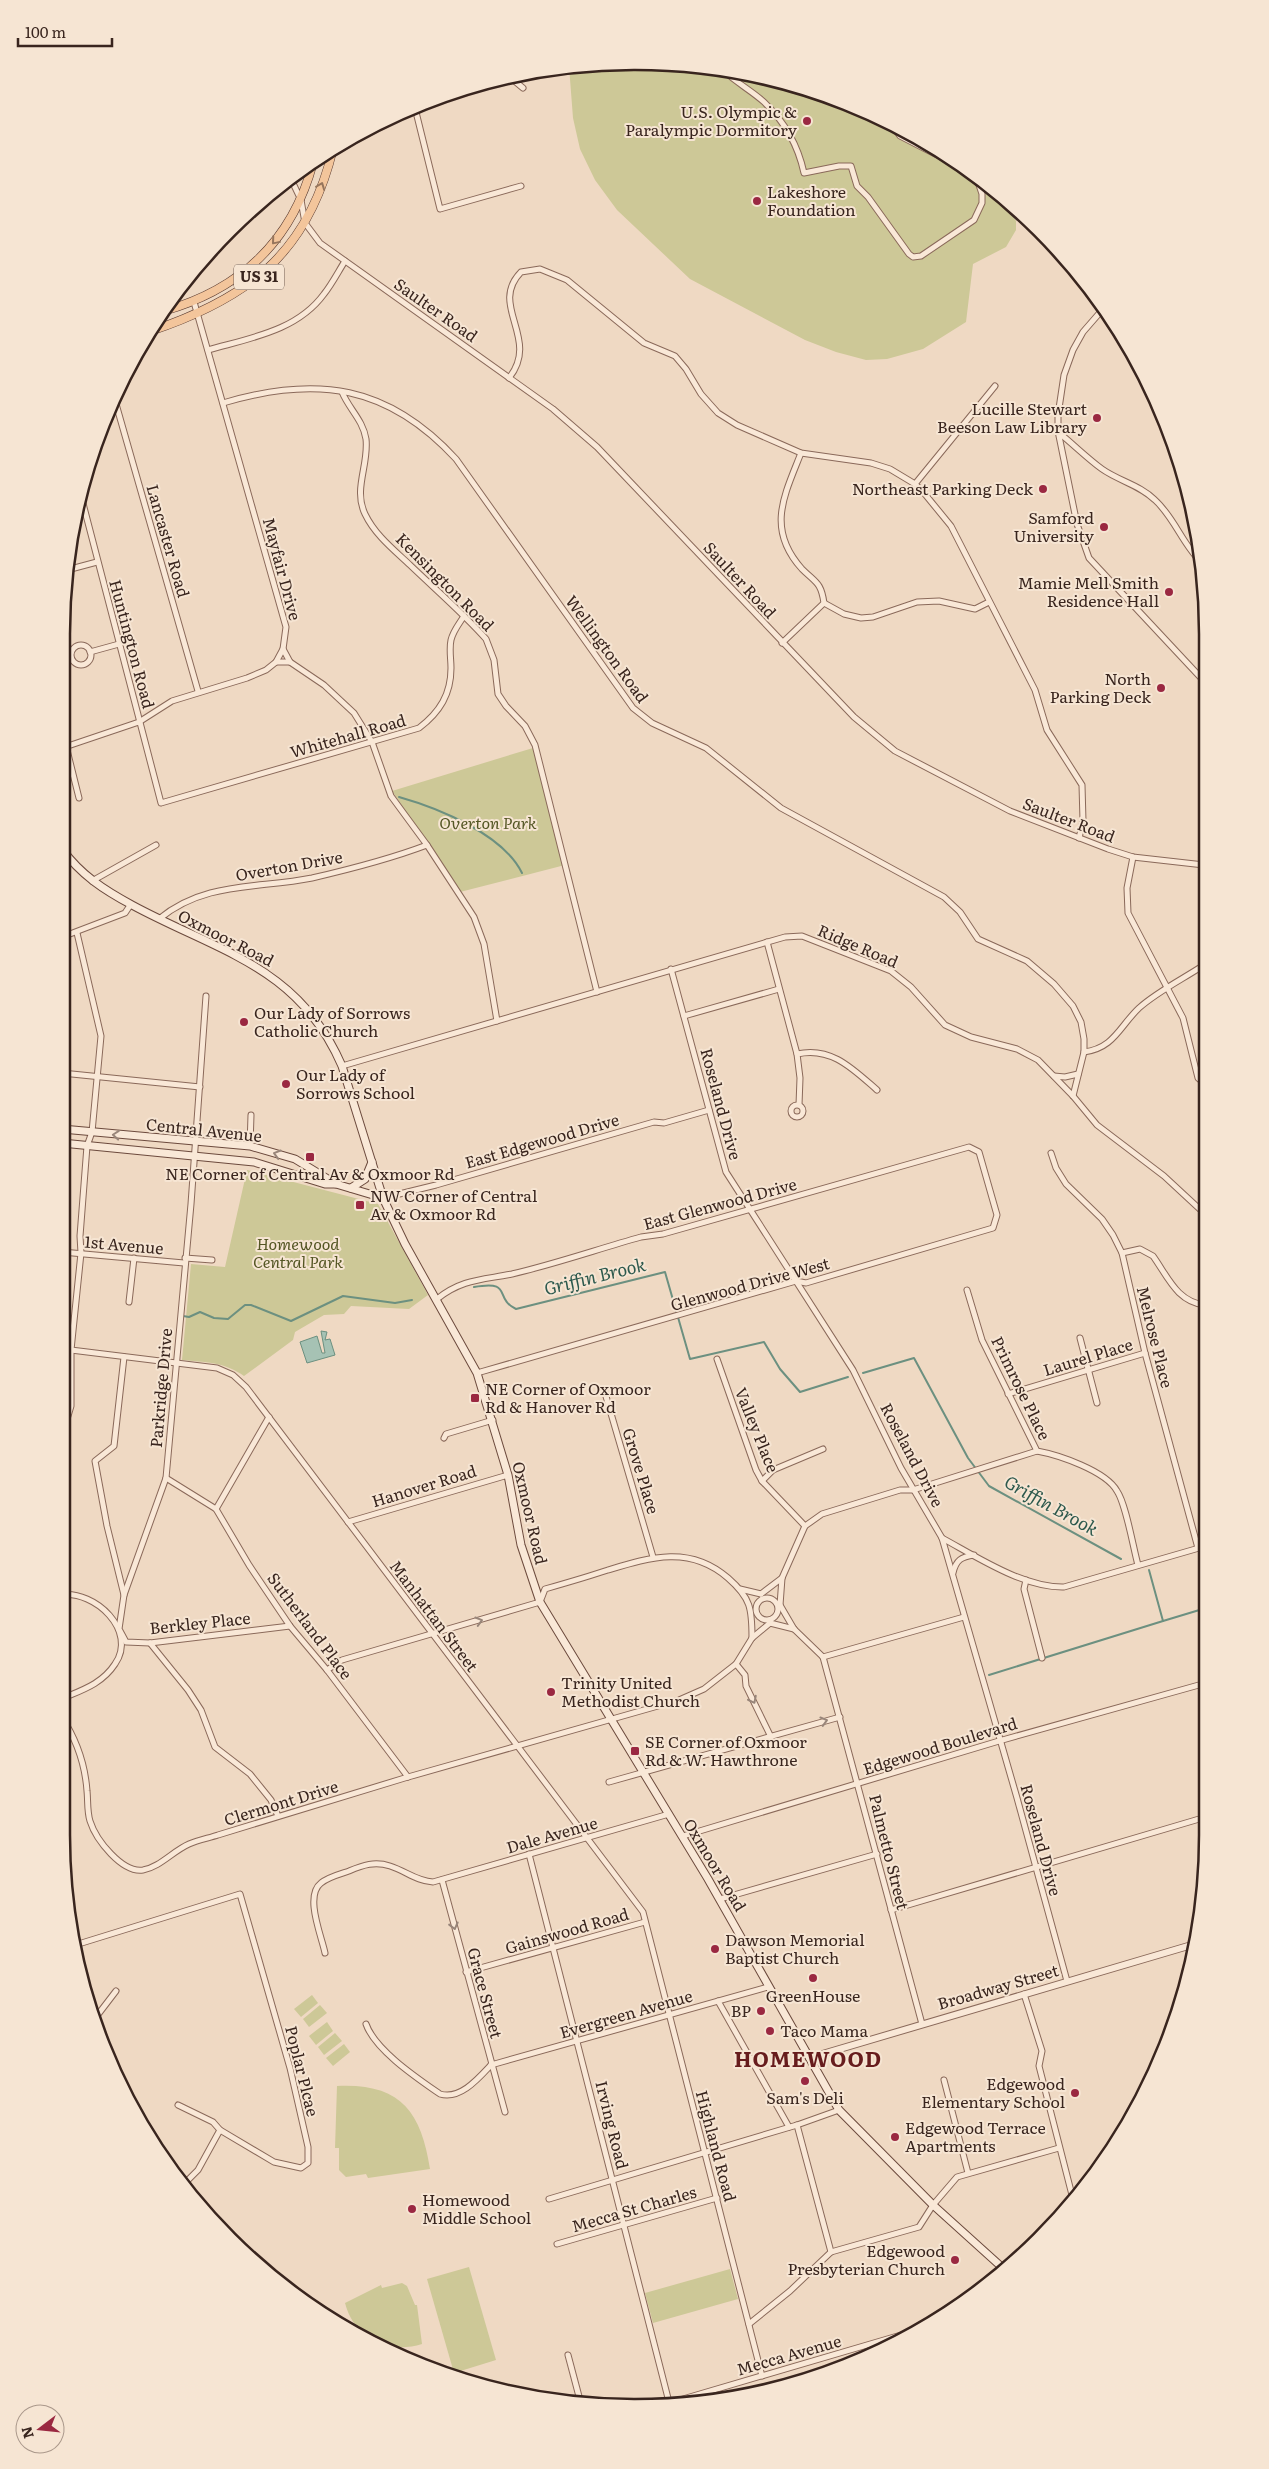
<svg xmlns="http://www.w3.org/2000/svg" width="1269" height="2469" font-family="Literata,serif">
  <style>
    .green { fill: #cdc897 }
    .water { fill: #a6c2b4; stroke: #6c9080 }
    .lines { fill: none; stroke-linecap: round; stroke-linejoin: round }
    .stream { stroke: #6c9080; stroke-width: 2 }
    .minor-casing { stroke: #8a695a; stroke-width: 7 }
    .tertiary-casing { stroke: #8a695a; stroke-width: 8 }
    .secondary-casing { stroke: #6c4a3d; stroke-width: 9 }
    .primary-casing { stroke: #57382e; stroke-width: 9 }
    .minor { stroke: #f9e8d7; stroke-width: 5 }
    .tertiary { stroke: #f9e8d7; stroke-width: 6 }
    .secondary { stroke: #f9e8d7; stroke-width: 7 }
    .primary { stroke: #f3c59b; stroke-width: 8 }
    .oneway { stroke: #96755c }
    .oneway2 { stroke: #99867a }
    .poi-dot { fill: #9a2841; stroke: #f6e5d3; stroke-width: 2 }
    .labels { text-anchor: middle; stroke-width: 4; stroke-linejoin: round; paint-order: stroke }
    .shield { fill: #f6e5d3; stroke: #725f54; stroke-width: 1 }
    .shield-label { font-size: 15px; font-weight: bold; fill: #39251e }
    .poi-label { font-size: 16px; fill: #39251e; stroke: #f6e5d3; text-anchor: start }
    .street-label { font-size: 16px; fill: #39251e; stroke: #f6e5d3 }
    .park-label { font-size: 16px; font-style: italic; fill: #545624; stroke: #f6e5d3 }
    .water-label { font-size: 18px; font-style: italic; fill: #2d594d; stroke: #f6e5d3 }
    .district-label { font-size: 21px; font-weight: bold; letter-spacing: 1px; fill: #671c1d; stroke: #f6e5d3 }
    .rim { fill: none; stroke: #39251e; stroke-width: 2.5 }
  </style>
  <rect width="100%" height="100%" fill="#efd9c3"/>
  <g class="green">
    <polygon points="672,62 783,81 888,120 984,180 999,195 1016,221 1016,230 1006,247 973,264 966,322 923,349 887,359 866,360 836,352 805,340 690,279 617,210 595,180 580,149 573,118 569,66"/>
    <polygon points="533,748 540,766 565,865 460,892 392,791"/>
    <path d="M247 1170 378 1204 428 1295 409 1309 351 1306 344 1314 324 1315 295 1332 293 1340 244 1376C225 1362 204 1362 182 1360L191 1264 225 1267Z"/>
    <polygon points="312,1995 318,2003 301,2017 294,2009"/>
    <polygon points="320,2005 327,2013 309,2027 303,2019"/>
    <polygon points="327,2022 333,2031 316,2045 309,2036"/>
    <polygon points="335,2033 342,2041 324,2055 318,2047"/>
    <polygon points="344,2044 350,2052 333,2066 326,2058"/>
    <path d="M337 2086C399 2083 421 2110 430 2169L368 2178 366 2174 346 2177 339 2170V2148H335Z"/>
    <polygon points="469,2267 496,2360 454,2373 427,2279"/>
    <polygon points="730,2269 738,2299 653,2323 645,2293"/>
    <path d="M402 2283 407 2286 415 2305H417L422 2344C388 2355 354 2338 345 2303L381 2285 382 2288Z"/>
  </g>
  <polygon class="water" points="321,1331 327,1332 325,1340 330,1339 335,1355 307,1363 300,1342 317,1336 322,1353 325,1353"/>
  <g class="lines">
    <g class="stream">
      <path d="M399 797C438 808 503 834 522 873"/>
      <path d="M474 1287C514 1280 493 1298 516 1309L665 1272 690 1359 764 1342 780 1369 800 1392 848 1377"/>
      <polyline points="183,1316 189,1317 200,1312 214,1318 228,1319 245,1305 251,1305 291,1321 343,1296 395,1303 412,1300"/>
      <polyline points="863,1373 914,1358 968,1458 989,1486 1121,1559"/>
      <polyline points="1149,1570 1163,1621 1206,1608"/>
      <polyline points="989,1675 1163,1621"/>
    </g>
    <g class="minor-casing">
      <g id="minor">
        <path d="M724 71C737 83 752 91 764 102 785 122 798 145 804 173L839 166H851L857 186 868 197 909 254 913 257 921 256 974 220 982 203V194L979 185 970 172 900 136 889 121"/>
        <polyline points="511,78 523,88"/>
        <polyline points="415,108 440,209 521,186"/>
        <polyline points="291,179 301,200 305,223 320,243 553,409 597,447 854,717 895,751 1010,811 1108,849 1133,857 1204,865"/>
        <polyline points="194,302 286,627 283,649 290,662 324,685 354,713 372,742 391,796 427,845 474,917 484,944 497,1021"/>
        <polyline points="1103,309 1083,332 1073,350 1064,375 1058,415 1058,431 1077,524 1089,558 1203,680"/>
        <path d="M208 350C250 338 297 331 324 294 332 284 338 272 345 261"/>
        <path d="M509 378C541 338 488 306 521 272L540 269 567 280 644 343 675 356 686 369 701 394 718 413 737 425 801 453 871 463 890 469 915 484 924 493 951 526 1035 690 1047 730 1082 785 1083 821 1079 838"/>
        <path d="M342 392C349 409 363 420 366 439 369 465 353 489 365 514 375 535 394 550 410 565 436 590 463 613 486 639L494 660 498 694 506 706 525 726 535 745 597 992"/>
        <polyline points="114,397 198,691"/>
        <path d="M223 403C317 375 388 385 456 459L633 708 652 723 706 748 781 808 944 897 960 912 978 939 1027 961 1054 984 1073 1006 1081 1022 1084 1039V1052L1073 1096"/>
        <path d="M1058 432C1073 444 1087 458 1102 469 1119 481 1140 485 1155 500 1175 518 1183 546 1203 564"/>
        <polyline points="915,484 995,386"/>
        <path d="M80 492 161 803 419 728C440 712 451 694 451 668 451 659 449 649 451 640 453 631 459 624 464 616"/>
        <polyline points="67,570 97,562"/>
        <polyline points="824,603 844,614 861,618 873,617 917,602 939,601 975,609 989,602"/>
        <path d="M782 643 824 603C821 582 816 583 802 569 766 529 784 496 801 453"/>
        <circle cx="81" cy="655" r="10"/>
        <polyline points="90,652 119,644"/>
        <polyline points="276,662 290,662"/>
        <polyline points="62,730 79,798"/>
        <polyline points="62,748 139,722 172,701 247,678 266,670 276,662 283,649"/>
        <polyline points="1133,857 1127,888 1128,913 1183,1018 1198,1078 1204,1083"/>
        <polyline points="92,881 156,845"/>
        <path d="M159 919C205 881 258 889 312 878 351 869 390 859 427 845"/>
        <polyline points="62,937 125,913 131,904"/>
        <polyline points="767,942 797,1054 800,1078 799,1105"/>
        <polyline points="671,969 726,1172 853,1370 901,1468 942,1538 1017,1798 1067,1981"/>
        <polyline points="206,996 191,1204 166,1478 124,1595 119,1629 126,1642 150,1643 290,1626"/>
        <polyline points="684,1016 779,989"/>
        <path d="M1084 1052C1114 1048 1119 1027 1139 1008 1158 991 1183 979 1204 965"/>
        <path d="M797 1054C831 1046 853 1069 877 1090"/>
        <polyline points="342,1066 785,937 802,936 891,971 911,987 945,1025 971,1037 1017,1049 1038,1060 1073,1096 1097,1125 1164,1176 1205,1214"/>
        <polyline points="62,1073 200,1087"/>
        <polyline points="1054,1076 1065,1077 1078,1074"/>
        <circle cx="797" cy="1111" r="6"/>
        <polyline points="250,1146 251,1115"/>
        <polyline points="1051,1153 1056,1168 1066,1184 1102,1219 1113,1235 1122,1253 1145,1353 1198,1548"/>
        <polyline points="383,1198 436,1185 654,1122 664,1123 709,1110"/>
        <polyline points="62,1252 184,1263"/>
        <path d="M1122 1253 1140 1249 1153 1256C1168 1277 1177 1302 1205 1305"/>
        <polyline points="185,1258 212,1260"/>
        <path d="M967 1290 982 1340 1037 1451C1059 1455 1106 1471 1117 1491 1126 1504 1133 1547 1138 1565"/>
        <path d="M437 1299C462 1279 482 1280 512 1274 555 1264 598 1249 641 1237L663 1234 969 1147 979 1152 997 1215 993 1228 806 1283 796 1281 477 1373"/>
        <polyline points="129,1302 134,1258"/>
        <polyline points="1080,1338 1097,1403"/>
        <polyline points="62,1352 71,1350 217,1368 233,1375 246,1387 643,1912 762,2376"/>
        <polyline points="717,1359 756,1470 762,1481 805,1526"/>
        <polyline points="605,1393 653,1557"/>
        <polyline points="1008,1394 1145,1353"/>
        <polyline points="62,1423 68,1416 71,1406 71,1350 81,1253 80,1236 87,1146 92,1132 101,1036 77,933"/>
        <polyline points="444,1438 446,1434 493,1420"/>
        <polyline points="166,1478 216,1509 249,1565 290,1626 327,1670 408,1777"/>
        <polyline points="762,1481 773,1470 823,1449"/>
        <polyline points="216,1509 269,1417"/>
        <polyline points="348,1522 508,1475"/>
        <path d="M942 1538C977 1557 1024 1588 1064 1587L1206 1546"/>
        <path d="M953 1573C956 1560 961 1557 974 1555"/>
        <polyline points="62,1575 67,1594"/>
        <polyline points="1026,1580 1024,1589 1042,1658"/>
        <polyline points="740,1589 761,1594"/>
        <polyline points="761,1594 782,1578"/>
        <polyline points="124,1595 107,1526 95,1461 114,1446 124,1357"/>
        <circle cx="767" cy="1609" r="11"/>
        <polyline points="780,1605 782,1578 805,1526 822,1514 900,1490 913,1490 1037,1451"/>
        <polyline points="780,1605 794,1629 823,1657"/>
        <polyline points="770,1623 794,1629"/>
        <polyline points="150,1643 188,1690 201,1710 215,1747 250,1774 271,1800 278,1816"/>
        <polyline points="823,1657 922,2024"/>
        <polyline points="823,1657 964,1617"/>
        <polyline points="736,1664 745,1675 746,1686 771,1737"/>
        <path d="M327 1670 342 1660 540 1602 545 1589C566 1583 587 1577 608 1570 651 1557 690 1545 728 1578 751 1598 752 1609 752 1638"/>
        <path d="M61 1699C82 1690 102 1684 115 1664 138 1631 95 1590 61 1595"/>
        <path d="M61 1716C77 1740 85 1763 87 1791 88 1800 87 1812 90 1821 96 1840 122 1873 143 1870 160 1867 173 1851 189 1844 198 1840 209 1838 218 1835L408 1777 679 1700 704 1689 736 1664 752 1638 770 1623"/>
        <polyline points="609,1782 840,1717"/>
        <polyline points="683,1836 999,1741 1206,1683"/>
        <polyline points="529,1854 669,2402"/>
        <polyline points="442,1880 505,2112"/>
        <polyline points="720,1899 877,1854"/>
        <polyline points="891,1910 1206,1817"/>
        <polyline points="72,1946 240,1894 290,2068 308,2147 308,2163 301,2168 274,2162 220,2130 213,2122 178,2105"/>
        <path d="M325 1953C322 1937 304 1896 321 1883 328 1877 340 1874 349 1871 363 1865 375 1861 390 1866 406 1871 416 1881 433 1882L669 1814"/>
        <polyline points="466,1972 645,1922"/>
        <polyline points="1024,1994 1042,2051 1039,2066 1073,2199"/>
        <polyline points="718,2001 789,2127"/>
        <polyline points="93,2021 116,1991"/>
        <path d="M366 2024C375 2050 417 2078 440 2094 460 2100 478 2079 491 2065"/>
        <polyline points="491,2065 768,1987"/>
        <polyline points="944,2080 968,2173"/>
        <polyline points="797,2125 831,2252"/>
        <polyline points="182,2186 198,2170 220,2130"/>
        <polyline points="549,2199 797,2125 839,2110"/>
        <polyline points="557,2244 717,2198"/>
        <polyline points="749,2324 790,2291 831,2252 919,2227 933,2205 957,2177 1059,2148"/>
        <polyline points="568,2355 581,2404"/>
        <polyline points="666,2404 918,2330"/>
      </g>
    </g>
    <g class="tertiary-casing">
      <polyline id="tertiary" points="809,2058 1195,1944"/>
    </g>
    <g class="secondary-casing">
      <g id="secondary">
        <path d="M62 849C81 875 104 890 132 905 219 952 299 966 342 1066L383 1198 405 1244 477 1373 508 1475 521 1545 540 1602 708 1879 839 2110 933 2205 1005 2270"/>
        <polyline points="62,1129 250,1146 295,1159 336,1184 383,1198"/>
        <polyline points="62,1143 254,1162 325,1184 335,1184"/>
        <polyline points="351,1188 365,1179 372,1162"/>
      </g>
    </g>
    <g class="primary-casing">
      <g id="primary">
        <path d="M164 311C241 289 292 241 313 163"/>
        <path d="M151 331C249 298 308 253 333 149"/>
      </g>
    </g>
    <use href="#minor" class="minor"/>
    <use href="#tertiary" class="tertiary"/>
    <use href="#secondary" class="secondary"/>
    <use href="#primary" class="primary"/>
  </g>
  <defs><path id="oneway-chevron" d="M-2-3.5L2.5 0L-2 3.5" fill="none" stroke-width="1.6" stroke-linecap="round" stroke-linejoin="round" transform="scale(1.25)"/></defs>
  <g class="oneway">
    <use href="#oneway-chevron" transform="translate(321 186) rotate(-69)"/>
    <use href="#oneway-chevron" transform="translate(275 241) rotate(130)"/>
  </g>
  <g class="oneway2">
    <use href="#oneway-chevron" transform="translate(116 1135) rotate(-175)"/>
    <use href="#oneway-chevron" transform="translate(277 1154) rotate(-164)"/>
    <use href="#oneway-chevron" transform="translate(479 1621) rotate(-16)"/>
    <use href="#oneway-chevron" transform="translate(753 1700) rotate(63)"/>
    <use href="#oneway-chevron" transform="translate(824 1721) rotate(-16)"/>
    <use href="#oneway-chevron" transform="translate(454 1926) rotate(76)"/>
  </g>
  <g class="poi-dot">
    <circle cx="807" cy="121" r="5"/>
    <circle cx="757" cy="201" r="5"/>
    <circle cx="1097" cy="418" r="5"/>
    <circle cx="1043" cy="489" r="5"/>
    <circle cx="1104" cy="527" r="5"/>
    <circle cx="1169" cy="592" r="5"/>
    <circle cx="1161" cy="688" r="5"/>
    <circle cx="244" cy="1022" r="5"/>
    <circle cx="286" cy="1084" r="5"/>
    <rect x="305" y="1152" width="10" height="10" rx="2.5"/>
    <rect x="355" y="1200" width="10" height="10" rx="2.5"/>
    <rect x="470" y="1393" width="10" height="10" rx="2.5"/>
    <circle cx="551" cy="1692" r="5"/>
    <rect x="630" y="1746" width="10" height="10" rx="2.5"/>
    <circle cx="715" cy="1949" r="5"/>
    <circle cx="813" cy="1978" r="5"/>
    <circle cx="761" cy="2011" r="5"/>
    <circle cx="770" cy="2031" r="5"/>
    <circle cx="805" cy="2081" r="5"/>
    <circle cx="1075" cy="2093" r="5"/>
    <circle cx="895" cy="2137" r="5"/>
    <circle cx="412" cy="2209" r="5"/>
    <circle cx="955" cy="2260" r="5"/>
  </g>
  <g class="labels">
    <rect class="shield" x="234" y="264.5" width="50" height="25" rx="4"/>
    <g class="shield-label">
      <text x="259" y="282">US 31</text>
    </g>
    <g class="poi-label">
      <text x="797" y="118" text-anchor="end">U.S. Olympic &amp;<tspan x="797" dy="18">Paralympic Dormitory</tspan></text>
      <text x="767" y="198">Lakeshore<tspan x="767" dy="18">Foundation</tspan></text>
      <text x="1087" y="415" text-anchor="end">Lucille Stewart<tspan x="1087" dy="18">Beeson Law Library</tspan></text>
      <text x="1033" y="495" text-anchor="end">Northeast Parking Deck</text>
      <text x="1094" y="524" text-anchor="end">Samford<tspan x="1094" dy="18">University</tspan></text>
      <text x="1159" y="589" text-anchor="end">Mamie Mell Smith<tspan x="1159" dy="18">Residence Hall</tspan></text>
      <text x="1151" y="685" text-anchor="end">North<tspan x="1151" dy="18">Parking Deck</tspan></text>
      <text x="254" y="1019">Our Lady of Sorrows<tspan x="254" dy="18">Catholic Church</tspan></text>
      <text x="296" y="1081">Our Lady of<tspan x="296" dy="18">Sorrows School</tspan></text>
      <text x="310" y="1180" text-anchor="middle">NE Corner of Central Av &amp; Oxmoor Rd</text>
      <text x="370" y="1202">NW Corner of Central<tspan x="370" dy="18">Av &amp; Oxmoor Rd</tspan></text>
      <text x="485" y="1395">NE Corner of Oxmoor<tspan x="485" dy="18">Rd &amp; Hanover Rd</tspan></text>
      <text x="561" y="1689">Trinity United<tspan x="561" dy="18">Methodist Church</tspan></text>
      <text x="645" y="1748">SE Corner of Oxmoor<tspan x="645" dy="18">Rd &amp; W. Hawthrone</tspan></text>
      <text x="725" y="1946">Dawson Memorial<tspan x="725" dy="18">Baptist Church</tspan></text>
      <text x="813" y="2002" text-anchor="middle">GreenHouse</text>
      <text x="751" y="2017" text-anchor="end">BP</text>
      <text x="780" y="2037">Taco Mama</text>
      <text x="1065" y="2090" text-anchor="end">Edgewood<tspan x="1065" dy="18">Elementary School</tspan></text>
      <text x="805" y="2104" text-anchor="middle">Sam's Deli</text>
      <text x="905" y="2134">Edgewood Terrace<tspan x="905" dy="18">Apartments</tspan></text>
      <text x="422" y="2206">Homewood<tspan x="422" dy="18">Middle School</tspan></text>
      <text x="945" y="2257" text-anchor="end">Edgewood<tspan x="945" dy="18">Presbyterian Church</tspan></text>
    </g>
    <g class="street-label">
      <text transform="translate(436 310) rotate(35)" y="6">Saulter Road</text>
      <text transform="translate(168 541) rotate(74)" y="6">Lancaster Road</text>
      <text transform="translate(282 569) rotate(75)" y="6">Mayfair Drive</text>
      <text transform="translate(740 580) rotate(47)" y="6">Saulter Road</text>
      <text transform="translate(445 582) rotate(45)" y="6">Kensington Road</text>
      <text transform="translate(132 644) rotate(75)" y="6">Huntington Road</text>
      <text transform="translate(607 649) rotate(54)" y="6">Wellington Road</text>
      <text transform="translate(348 736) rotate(-16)" y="6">Whitehall Road</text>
      <text transform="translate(1069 820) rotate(21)" y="6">Saulter Road</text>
      <text transform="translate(289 866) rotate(-10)" y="6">Overton Drive</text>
      <text transform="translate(226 938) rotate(27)" y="6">Oxmoor Road</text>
      <text transform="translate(858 946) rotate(23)" y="6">Ridge Road</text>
      <text transform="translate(721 1104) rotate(75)" y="6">Roseland Drive</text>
      <text transform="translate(204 1130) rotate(6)" y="6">Central Avenue</text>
      <text transform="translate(542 1141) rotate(-16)" y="6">East Edgewood Drive</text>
      <text transform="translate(720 1204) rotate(-15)" y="6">East Glenwood Drive</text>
      <text transform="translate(124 1245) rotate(5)" y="6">1st Avenue</text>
      <text transform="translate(750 1284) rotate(-15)" y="6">Glenwood Drive West</text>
      <text transform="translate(1155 1337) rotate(76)" y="6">Melrose Place</text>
      <text transform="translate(1088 1357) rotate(-17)" y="6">Laurel Place</text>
      <text transform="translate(161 1388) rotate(-85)" y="6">Parkridge Drive</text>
      <text transform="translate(1021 1388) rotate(64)" y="6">Primrose Place</text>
      <text transform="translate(757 1430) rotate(68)" y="6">Valley Place</text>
      <text transform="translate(912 1455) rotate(62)" y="6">Roseland Drive</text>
      <text transform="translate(641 1471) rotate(73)" y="6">Grove Place</text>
      <text transform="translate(424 1486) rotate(-17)" y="6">Hanover Road</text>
      <text transform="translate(530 1513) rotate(77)" y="6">Oxmoor Road</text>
      <text transform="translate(434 1616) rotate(53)" y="6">Manhattan Street</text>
      <text transform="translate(200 1623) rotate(-6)" y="6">Berkley Place</text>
      <text transform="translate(310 1626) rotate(53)" y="6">Sutherland Place</text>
      <text transform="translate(940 1746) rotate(-17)" y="6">Edgewood Boulevard</text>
      <text transform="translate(281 1803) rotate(-17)" y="6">Clermont Drive</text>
      <text transform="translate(552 1835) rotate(-16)" y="6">Dale Avenue</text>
      <text transform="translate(1041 1840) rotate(75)" y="6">Roseland Drive</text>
      <text transform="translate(889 1852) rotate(76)" y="6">Palmetto Street</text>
      <text transform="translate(715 1865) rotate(59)" y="6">Oxmoor Road</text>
      <text transform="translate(567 1931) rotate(-16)" y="6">Gainswood Road</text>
      <text transform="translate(998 1987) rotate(-16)" y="6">Broadway Street</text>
      <text transform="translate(485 1993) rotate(75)" y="6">Grace Street</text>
      <text transform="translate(626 2014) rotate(-16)" y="6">Evergreen Avenue</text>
      <text transform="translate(302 2071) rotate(76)" y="6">Poplar Plcae</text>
      <text transform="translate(612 2125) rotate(76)" y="6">Irving Road</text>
      <text transform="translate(716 2146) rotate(75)" y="6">Highland Road</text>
      <text transform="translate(634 2209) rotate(-16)" y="6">Mecca St Charles</text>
      <text transform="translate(789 2355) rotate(-16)" y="6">Mecca Avenue</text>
    </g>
    <g class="park-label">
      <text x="488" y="829">Overton Park</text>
      <text x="298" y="1250">Homewood<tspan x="298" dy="18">Central Park</tspan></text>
    </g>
    <g class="water-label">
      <text transform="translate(595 1277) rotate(-14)" y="6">Griffin Brook</text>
      <text transform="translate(1051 1506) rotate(29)" y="6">Griffin Brook</text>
    </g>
    <g class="district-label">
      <text x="808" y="2067">HOMEWOOD</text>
    </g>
  </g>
  <path d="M0 0H1269V2469H0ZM634 70H635A564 564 0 0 1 1199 634V1835A564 564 0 0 1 635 2399H634A564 564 0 0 1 70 1835V634A564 564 0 0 1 634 70Z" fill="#f6e5d3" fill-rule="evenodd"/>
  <path class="rim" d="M634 70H635A564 564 0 0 1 1199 634V1835A564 564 0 0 1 635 2399H634A564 564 0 0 1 70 1835V634A564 564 0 0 1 634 70Z"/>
  <g transform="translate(40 2429) rotate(254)"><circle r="24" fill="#f6e5d3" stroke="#aa988b"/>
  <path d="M0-4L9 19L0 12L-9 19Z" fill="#9a2841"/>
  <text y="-8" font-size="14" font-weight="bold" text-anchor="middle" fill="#39251e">N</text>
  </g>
  <path d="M18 38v8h94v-8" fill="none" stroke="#39251e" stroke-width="2.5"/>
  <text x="25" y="38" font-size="15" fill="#39251e" stroke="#f6e5d3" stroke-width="4" paint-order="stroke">100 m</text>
</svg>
